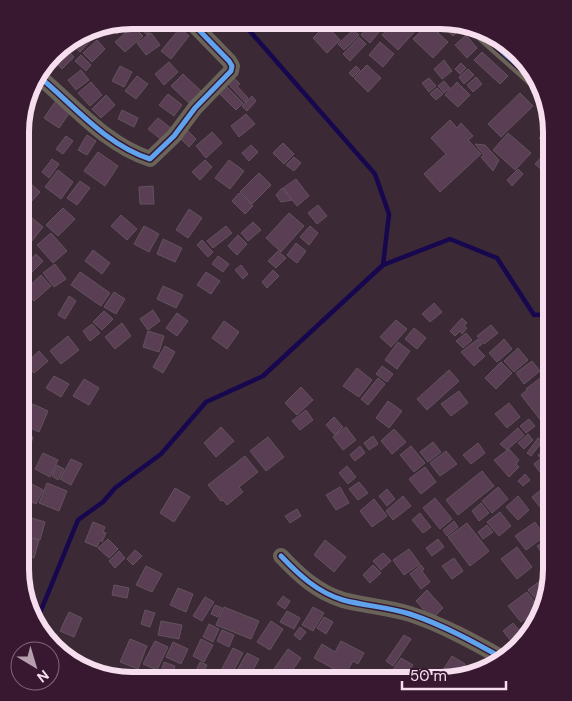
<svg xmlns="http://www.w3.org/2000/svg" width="572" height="701" font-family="'DM Sans',sans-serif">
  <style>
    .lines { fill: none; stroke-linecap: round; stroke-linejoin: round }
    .stream { stroke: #17074e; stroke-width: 4.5 }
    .building { fill: #5a3f54; stroke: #63535e }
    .minor { stroke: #6a6458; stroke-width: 16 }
    .cycleway-casing { stroke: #381730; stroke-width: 8 }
    .cycleway { stroke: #60a3ed; stroke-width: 5 }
    .rim { fill: none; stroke: #f6deee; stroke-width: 6 }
  </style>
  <rect width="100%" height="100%" fill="#3b2936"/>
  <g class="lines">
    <g class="stream">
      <polyline points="383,265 450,239 497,258 534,315 552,314"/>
      <polyline points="35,625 78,520 103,502 115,488 161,454 206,402 263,376 383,265 389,214 375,174 248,29 241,24"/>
    </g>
  </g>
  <g class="building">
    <polygon points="448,21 450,21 459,30 453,36 443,27"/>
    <polygon points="394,22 409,22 417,29 398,50 382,35"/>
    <polygon points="433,22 441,30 438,33 448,42 433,58 413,39 428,24 430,25"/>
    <polygon points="138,25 149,25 153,29 147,35"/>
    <polygon points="326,25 340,40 327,53 313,38"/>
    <polygon points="369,25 379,32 370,43 361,35"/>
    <polygon points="110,26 127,26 117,34"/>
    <polygon points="133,26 143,36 125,52 115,42"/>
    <polygon points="180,28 189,36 171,59 161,51"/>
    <polygon points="89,30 95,36 80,52 69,41"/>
    <polygon points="353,30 359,35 344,50 338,44"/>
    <polygon points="151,33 160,45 146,55 137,43"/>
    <polygon points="466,35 477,48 467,58 455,45"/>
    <polygon points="359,37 366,44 350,61 343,54"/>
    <polygon points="97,40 105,49 92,62 83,53"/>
    <polygon points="380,42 394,54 383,67 369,55"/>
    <polygon points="64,47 74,57 62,69 52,58"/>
    <polygon points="482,52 508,76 500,84 474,60"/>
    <polygon points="81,55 91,65 86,71 75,61"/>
    <polygon points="444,60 452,71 442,79 434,69"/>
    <polygon points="169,62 178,72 164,85 155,74"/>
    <polygon points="461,63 466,68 460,74 455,69"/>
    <polygon points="367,65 381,78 368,92 354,78"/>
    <polygon points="120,66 132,72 124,87 112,81"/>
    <polygon points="356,66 360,70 353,77 349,73"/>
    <polygon points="468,69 474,75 464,84 459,77"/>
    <polygon points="81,70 89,80 76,90 68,80"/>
    <polygon points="183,74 201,91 189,103 171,86"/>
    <polygon points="137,76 148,84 136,99 125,91"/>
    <polygon points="476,77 482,84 473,92 467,85"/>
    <polygon points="234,78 240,84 237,86 248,98 245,102 227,83"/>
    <polygon points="429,78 436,86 429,92 422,83"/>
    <polygon points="444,81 450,88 444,93 438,86"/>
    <polygon points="91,82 102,95 90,106 78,93"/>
    <polygon points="457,82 470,95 458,107 445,95"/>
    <polygon points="225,85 243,103 236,110 218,92"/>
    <polygon points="437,88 443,94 436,100 430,94"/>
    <polygon points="520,93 533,106 501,137 488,124"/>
    <polygon points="168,94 182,105 174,116 159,105"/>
    <polygon points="106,95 115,105 101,118 92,109"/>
    <polygon points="252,96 256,101 247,111 242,106"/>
    <polygon points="57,99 72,109 59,128 44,118"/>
    <polygon points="122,110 138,118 134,127 118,119"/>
    <polygon points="246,114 255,124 239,137 231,126"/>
    <polygon points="158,118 172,129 163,141 148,129"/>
    <polygon points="450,120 457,128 461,123 473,136 468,140 481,154 440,192 424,174 446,154 431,138"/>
    <polygon points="186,129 196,139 189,147 179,137"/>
    <polygon points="548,130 552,134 552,140 545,145 539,138"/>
    <polygon points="212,132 222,143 206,158 196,146"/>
    <polygon points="508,133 531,153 515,170 493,150"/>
    <polygon points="87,135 96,141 87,155 78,150"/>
    <polygon points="66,136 73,141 63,154 56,149"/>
    <polygon points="283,143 294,154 284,164 273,153"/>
    <polygon points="475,144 485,145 499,160 493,171 481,157 484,155"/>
    <polygon points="251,145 258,152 249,161 242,153"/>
    <polygon points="98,152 118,166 105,186 84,171"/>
    <polygon points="544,154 552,160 552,179 535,164"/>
    <polygon points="294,157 301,163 294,171 286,165"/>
    <polygon points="52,159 59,164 49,178 42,172"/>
    <polygon points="205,160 212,167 200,180 192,172"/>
    <polygon points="229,160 244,171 230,189 215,178"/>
    <polygon points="518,169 523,174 512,186 507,180"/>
    <polygon points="58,170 73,182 61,199 45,187"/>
    <polygon points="259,173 271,185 252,204 240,192"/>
    <polygon points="296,179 309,196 297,206 283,188"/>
    <polygon points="28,181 40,192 22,212 21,211 21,189"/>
    <polygon points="80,181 90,188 77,205 67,198"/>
    <polygon points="153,186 154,204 140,204 139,187"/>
    <polygon points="282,188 292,200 281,202 276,195"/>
    <polygon points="239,193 253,206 245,214 232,201"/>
    <polygon points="318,205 327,216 317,224 308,213"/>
    <polygon points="63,208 75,219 58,236 46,225"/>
    <polygon points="189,209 202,218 188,238 176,230"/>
    <polygon points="289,213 304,226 281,252 266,238"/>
    <polygon points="121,215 137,229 127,240 111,226"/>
    <polygon points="32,218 43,227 32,241 21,232"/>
    <polygon points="253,222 261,230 248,241 241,233"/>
    <polygon points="144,226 159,234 149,252 134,244"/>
    <polygon points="226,226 232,233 213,248 207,241"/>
    <polygon points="310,226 318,233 309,245 300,237"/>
    <polygon points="51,233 67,251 53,263 37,245"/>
    <polygon points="238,235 247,244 237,255 228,246"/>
    <polygon points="163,239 182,248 175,262 157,254"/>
    <polygon points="202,240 213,252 208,257 197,245"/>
    <polygon points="296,243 306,251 297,263 287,255"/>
    <polygon points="93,250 110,263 102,274 85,261"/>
    <polygon points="278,251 286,258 276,268 268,261"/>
    <polygon points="36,254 43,261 28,276 21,268"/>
    <polygon points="218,256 229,264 223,272 212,264"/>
    <polygon points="55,264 66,279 54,287 43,273"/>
    <polygon points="241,265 248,274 243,279 235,270"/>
    <polygon points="273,270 279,276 267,288 262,282"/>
    <polygon points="80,272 110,293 101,306 71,285"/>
    <polygon points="206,272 220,281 211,294 197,285"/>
    <polygon points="41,275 51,286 34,301 24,291"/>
    <polygon points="163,286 183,295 176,308 157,299"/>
    <polygon points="114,292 125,299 116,314 104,307"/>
    <polygon points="69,296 76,301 65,319 58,315"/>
    <polygon points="434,303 442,312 430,322 422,314"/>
    <polygon points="153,310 160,321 148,330 140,319"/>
    <polygon points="104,311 113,319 102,330 93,322"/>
    <polygon points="177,313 188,321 177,336 166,328"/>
    <polygon points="462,318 467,323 464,326 467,328 462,334 460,331 455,336 450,331"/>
    <polygon points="396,320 407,329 391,347 380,337"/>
    <polygon points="224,321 239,332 227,349 212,338"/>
    <polygon points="122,323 131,336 115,349 105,337"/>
    <polygon points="92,324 100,333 90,341 83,331"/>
    <polygon points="491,325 498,333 484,344 477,336"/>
    <polygon points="414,328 426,338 417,349 405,339"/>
    <polygon points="148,331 164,336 159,352 143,347"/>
    <polygon points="466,333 472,340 463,348 456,341"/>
    <polygon points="68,336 79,350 61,364 50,351"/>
    <polygon points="478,339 482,344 477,348 485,356 474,366 461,352"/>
    <polygon points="504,339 512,349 497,362 489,353"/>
    <polygon points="398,342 410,351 397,369 385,360"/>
    <polygon points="165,346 175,352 163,373 153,367"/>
    <polygon points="518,348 528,360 514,372 504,361"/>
    <polygon points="39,351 48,361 34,373 25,364"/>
    <polygon points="532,361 540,371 524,384 516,373"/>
    <polygon points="501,362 512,373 496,389 485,378"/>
    <polygon points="382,366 393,374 387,382 376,374"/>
    <polygon points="357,368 372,380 359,397 343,386"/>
    <polygon points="552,369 552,384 543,391 552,403 552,430 550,432 521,395 527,390 526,389"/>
    <polygon points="449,370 459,381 427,410 417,399"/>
    <polygon points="54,376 69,384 61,397 46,388"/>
    <polygon points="378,378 385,384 368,405 361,399"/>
    <polygon points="84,379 99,388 89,405 73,396"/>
    <polygon points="301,387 313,400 297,415 285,403"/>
    <polygon points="459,391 468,403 451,416 441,404"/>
    <polygon points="388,401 402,411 389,428 376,418"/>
    <polygon points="509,403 520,417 507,428 495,414"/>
    <polygon points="33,404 48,411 39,432 24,425"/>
    <polygon points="306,410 313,420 300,430 292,421"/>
    <polygon points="334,417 343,427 335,435 326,425"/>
    <polygon points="529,419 535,426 526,433 520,426"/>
    <polygon points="221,427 234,441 216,457 204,443"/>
    <polygon points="346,427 356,440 343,450 333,437"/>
    <polygon points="518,428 524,435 507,450 500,444"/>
    <polygon points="394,429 406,442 392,454 381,441"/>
    <polygon points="21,434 33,437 26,460 20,458"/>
    <polygon points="528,434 533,440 524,449 518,443"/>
    <polygon points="373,436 378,444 369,450 364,443"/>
    <polygon points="268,437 284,457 266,471 250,451"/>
    <polygon points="538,438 543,441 531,456 527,453"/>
    <polygon points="433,442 441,452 428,462 420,452"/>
    <polygon points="478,443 485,453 471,464 463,455"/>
    <polygon points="360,446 365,453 355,461 350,455"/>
    <polygon points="411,446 425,463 414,472 400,455"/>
    <polygon points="509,449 519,460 516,464 519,467 509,477 494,460"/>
    <polygon points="545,450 552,459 545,464 538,455"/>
    <polygon points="446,451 457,464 440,476 430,463"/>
    <polygon points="43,453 58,460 50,477 35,469"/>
    <polygon points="245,456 258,472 239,487 243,492 227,505 223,500 221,501 208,485"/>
    <polygon points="71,459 82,464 71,485 60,479"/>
    <polygon points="540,459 552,474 552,478 547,482 534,464"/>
    <polygon points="57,465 64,469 58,480 52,476"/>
    <polygon points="347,466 356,477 348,484 339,473"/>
    <polygon points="425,467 436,482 421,494 409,479"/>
    <polygon points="482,471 494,486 458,515 446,500"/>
    <polygon points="525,474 530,480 523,486 518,481"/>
    <polygon points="552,481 552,505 544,512 532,497"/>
    <polygon points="359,482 368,493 358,500 349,489"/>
    <polygon points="47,483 67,491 59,511 39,503"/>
    <polygon points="32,484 43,490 36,504 25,499"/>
    <polygon points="340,487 349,503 336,510 326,495"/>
    <polygon points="498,487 508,499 492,513 482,501"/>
    <polygon points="175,488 190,497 174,522 160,513"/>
    <polygon points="387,489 395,499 387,506 379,496"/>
    <polygon points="403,496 411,506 393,520 386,511"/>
    <polygon points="518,496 529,510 518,520 506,507"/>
    <polygon points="435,498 452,519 440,529 423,508"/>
    <polygon points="374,499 387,516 372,527 360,511"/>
    <polygon points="481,503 489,513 479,521 472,511"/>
    <polygon points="297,509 301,516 290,523 285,516"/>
    <polygon points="500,512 511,526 499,536 487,522"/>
    <polygon points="420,513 431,527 423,533 412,520"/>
    <polygon points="25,516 45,522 40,540 20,534"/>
    <polygon points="454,521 458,527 447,536 443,530"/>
    <polygon points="93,522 105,527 103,532 106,533 102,542 100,540 97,547 85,542"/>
    <polygon points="535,522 545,536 526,550 515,536"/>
    <polygon points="467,523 489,551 470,566 448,537"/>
    <polygon points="487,525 493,532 483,539 478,532"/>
    <polygon points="20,536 39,540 34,558 20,554"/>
    <polygon points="551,536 552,559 548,562 537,546"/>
    <polygon points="108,539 118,549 109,558 98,548"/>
    <polygon points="438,539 444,547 432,556 426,548"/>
    <polygon points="325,540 346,557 334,572 314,555"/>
    <polygon points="517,547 532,567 517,579 501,559"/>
    <polygon points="409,549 420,564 404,575 393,560"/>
    <polygon points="135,550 142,556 133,565 127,559"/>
    <polygon points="119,551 125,558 115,568 109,561"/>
    <polygon points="383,553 391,561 381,570 373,561"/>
    <polygon points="454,558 463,571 452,579 442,566"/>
    <polygon points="373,565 381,573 370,583 363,575"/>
    <polygon points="421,565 424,569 422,571 430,582 421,589 410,574"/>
    <polygon points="146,566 162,574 152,592 136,585"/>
    <polygon points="22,575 29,576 27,589 25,589"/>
    <polygon points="545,577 550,582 542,606 528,590"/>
    <polygon points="114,585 129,588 127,598 112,595"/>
    <polygon points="178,588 193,594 186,612 170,605"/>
    <polygon points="427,590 443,608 432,619 416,601"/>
    <polygon points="527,592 540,608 521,622 508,606"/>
    <polygon points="283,596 290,601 285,609 277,604"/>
    <polygon points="205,597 214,602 202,621 193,616"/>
    <polygon points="215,605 222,608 218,617 211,614"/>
    <polygon points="224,607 259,621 251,639 216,625"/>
    <polygon points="313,607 324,613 313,631 302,625"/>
    <polygon points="145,610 155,613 150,627 141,624"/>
    <polygon points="287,611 300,618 294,629 280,622"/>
    <polygon points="69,612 82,618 74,637 60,631"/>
    <polygon points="324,617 333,622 326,634 317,628"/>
    <polygon points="161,621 182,625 179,639 158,635"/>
    <polygon points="271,621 283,629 270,650 257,642"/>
    <polygon points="513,623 521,632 525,629 530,634 513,650 508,644 511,641 503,631"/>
    <polygon points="209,624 219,629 213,642 203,637"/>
    <polygon points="300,627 306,632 300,640 294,635"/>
    <polygon points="222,630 234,635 229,647 217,641"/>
    <polygon points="404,635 411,639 393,666 386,661"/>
    <polygon points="130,639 147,646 138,669 120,662"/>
    <polygon points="201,639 213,645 204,662 193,656"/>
    <polygon points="155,641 168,647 157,670 143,664"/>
    <polygon points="341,641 364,653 358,664 353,661 345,675 314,658 322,644 335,652"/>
    <polygon points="173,642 188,649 181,664 166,657"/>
    <polygon points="233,648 243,653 228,681 223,681 217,678"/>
    <polygon points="288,649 301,658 287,678 274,669"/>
    <polygon points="247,653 259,659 247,681 231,681"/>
    <polygon points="452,656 465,664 457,678 449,680 440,675"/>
    <polygon points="401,658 413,665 404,678 392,671"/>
    <polygon points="164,662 175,666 170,681 159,678"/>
    <polygon points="200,662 207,665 202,676 195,673"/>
    <polygon points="414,673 425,681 408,681"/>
  </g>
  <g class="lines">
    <g class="minor">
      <polyline points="477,29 539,84"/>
      <path d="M36 74C73 104 104 144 150 159L174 136 195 108 231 71 232 66 229 61 194 25"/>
      <path d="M281 556C299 575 317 592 343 600 365 606 388 607 410 614 443 625 474 642 504 659"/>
    </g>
    <g class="cycleway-casing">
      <g id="cycleway">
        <polyline points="477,29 539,84"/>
        <path d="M36 74C73 104 104 144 150 159L174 136 195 108 231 71 232 66 229 61 194 25"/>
        <path d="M281 556C299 575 317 592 343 600 365 606 388 607 410 614 443 625 474 642 504 659"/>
      </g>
    </g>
    <use href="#cycleway" class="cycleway"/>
  </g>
  <path d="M0 0H572V701H0ZM132 29H440A103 103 0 0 1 543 132V569A103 103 0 0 1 440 672H132A103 103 0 0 1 29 569V132A103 103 0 0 1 132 29Z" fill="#381730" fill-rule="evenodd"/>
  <path class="rim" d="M132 29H440A103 103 0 0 1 543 132V569A103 103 0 0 1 440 672H132A103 103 0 0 1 29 569V132A103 103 0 0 1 132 29Z"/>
  <g transform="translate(35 666) rotate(142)"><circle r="24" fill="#381730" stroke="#84677c"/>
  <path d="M0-4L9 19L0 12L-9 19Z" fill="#b59fae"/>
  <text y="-8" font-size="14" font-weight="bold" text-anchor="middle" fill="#f6deee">N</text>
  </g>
  <path d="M402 681v8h104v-8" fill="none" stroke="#f6deee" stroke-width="2.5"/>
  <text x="410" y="681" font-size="15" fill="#f6deee" stroke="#381730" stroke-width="4" paint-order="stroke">50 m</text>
</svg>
